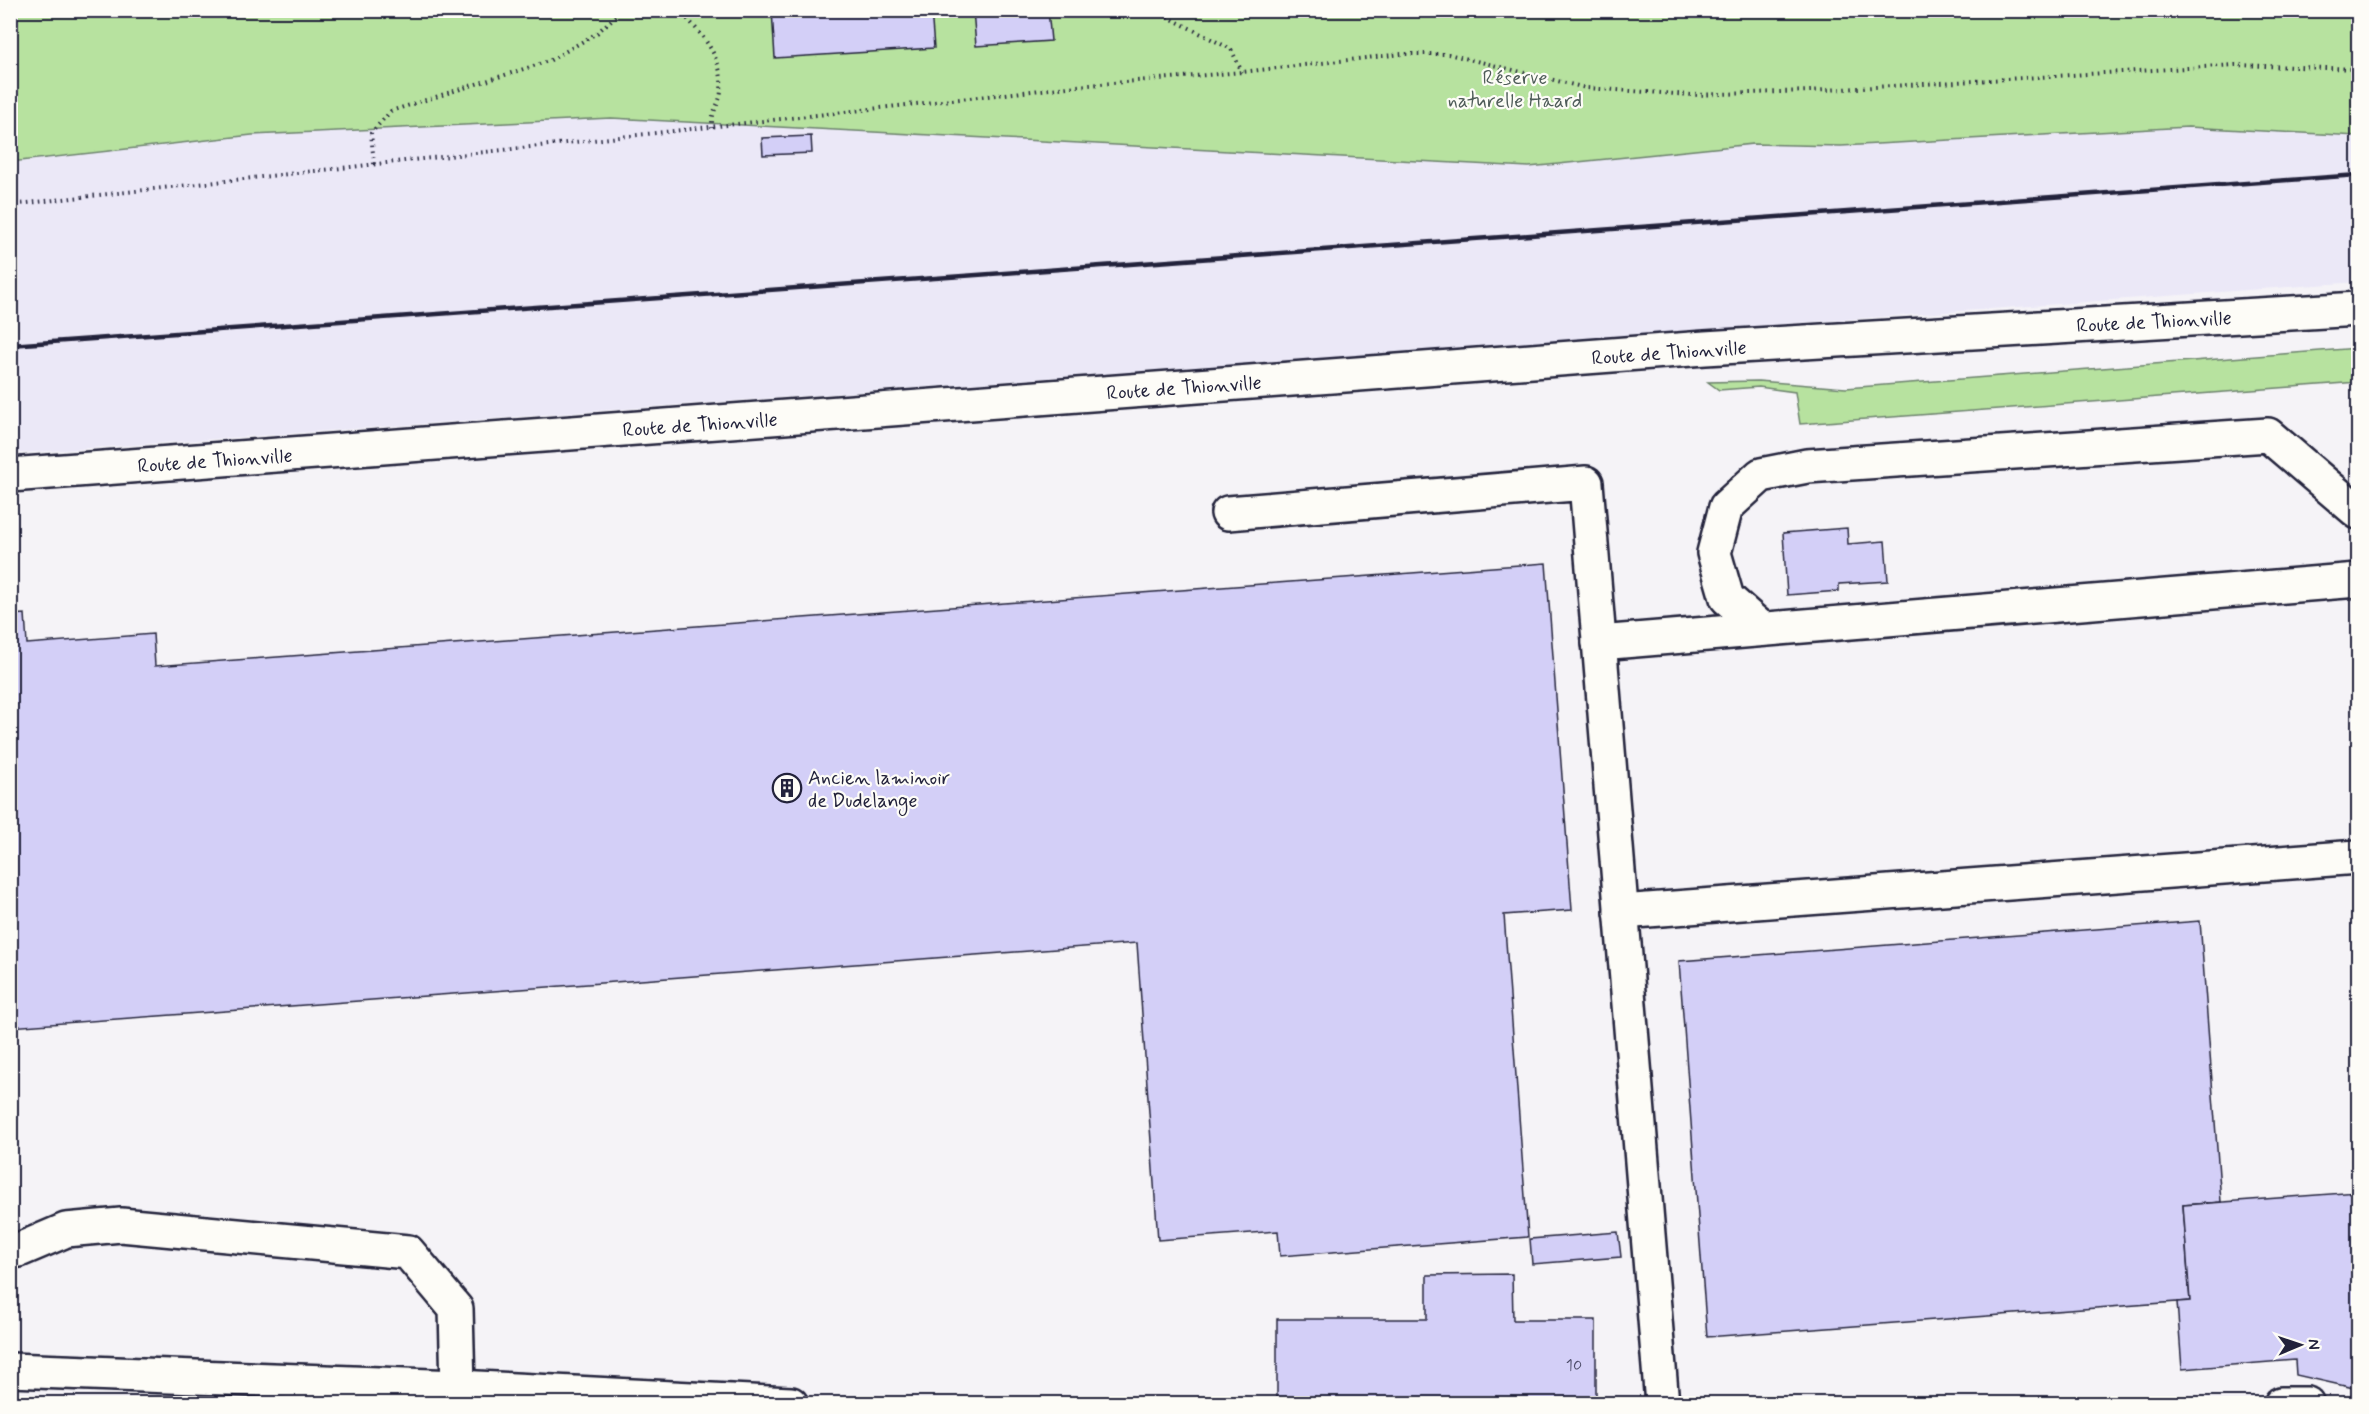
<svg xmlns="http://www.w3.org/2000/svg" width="2369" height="1414" font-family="Mynerve,sans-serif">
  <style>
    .built { fill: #ebe8f7 }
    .green { fill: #b7e29f; stroke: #6c826d; stroke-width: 1.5 }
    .building { fill: #d3cff7; stroke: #22223b; stroke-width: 1.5 }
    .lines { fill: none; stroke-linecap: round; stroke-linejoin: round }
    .minor-casing { stroke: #22223b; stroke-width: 38 }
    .major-casing { stroke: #22223b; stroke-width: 38 }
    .path { stroke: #22223b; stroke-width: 4; stroke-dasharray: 1.5 4.5; stroke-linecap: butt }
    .minor { stroke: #fdfcf7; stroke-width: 33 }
    .major { stroke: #fdfcf7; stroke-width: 33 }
    .rail { stroke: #22223b; stroke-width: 4.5 }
    .labels { text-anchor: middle; stroke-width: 4.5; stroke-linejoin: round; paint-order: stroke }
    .number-label { font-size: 16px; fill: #4e4d6a }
    .park-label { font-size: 20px; fill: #4f5c59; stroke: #fdfcf7 }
    .street-label { font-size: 20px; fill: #22223b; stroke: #fdfcf7 }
    .poi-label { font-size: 20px; fill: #22223b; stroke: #fdfcf7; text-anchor: start }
  </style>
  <rect width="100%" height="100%" fill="#f5f3f7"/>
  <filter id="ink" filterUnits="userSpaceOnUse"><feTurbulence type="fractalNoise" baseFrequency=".0167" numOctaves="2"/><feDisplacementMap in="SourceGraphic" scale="12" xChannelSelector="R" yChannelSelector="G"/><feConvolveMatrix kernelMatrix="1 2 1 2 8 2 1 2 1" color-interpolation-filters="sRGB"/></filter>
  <g filter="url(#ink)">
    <polygon class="built" points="611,118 1529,167 1753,144 1841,146 2188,127 2358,136 2358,282 11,454 11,162 252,135"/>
    <g class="green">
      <polygon points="10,11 2358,11 2358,136 2188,127 1841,146 1753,144 1529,167 611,118 252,135 11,162"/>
      <polygon points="2358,348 2358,382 1800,424 1795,392 1759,387 1719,390 1708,382 1758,381 1846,388"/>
    </g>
    <g class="building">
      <polygon points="772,10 931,10 934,48 775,58"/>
      <polygon points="973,10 1048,10 1051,41 976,46"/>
      <polygon points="811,136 812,153 763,155 762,138"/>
      <polygon points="1847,528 1848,544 1885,541 1888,581 1839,584 1839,591 1787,595 1783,533"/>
      <polygon points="1546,563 1572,910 1504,915 1528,1237 1280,1256 1278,1231 1158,1240 1137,943 10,1027 10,615 25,614 27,644 153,634 155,666"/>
      <polygon points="2200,921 2221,1202 2183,1205 2190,1301 1707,1337 1679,961"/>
      <polygon points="10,1045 16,1122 10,1122"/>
      <polygon points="2358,1192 2358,1389 2296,1375 2295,1360 2182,1369 2177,1302 2190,1301 2183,1205"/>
      <polygon points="1618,1232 1621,1257 1532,1264 1530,1239"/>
      <polygon points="1512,1274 1513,1320 1596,1320 1596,1404 1277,1404 1277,1319 1427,1319 1427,1275"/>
    </g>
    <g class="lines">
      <g class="minor-casing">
        <g id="minor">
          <polyline points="1228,513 1586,483 1662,1404"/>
          <polyline points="1762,629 1727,598 1714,553 1726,507 1761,475 1807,466 2268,435 2358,512"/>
          <polyline points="1599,643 2358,580"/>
          <polyline points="1621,912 2358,857"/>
          <polyline points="10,1251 19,1250 66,1230 121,1225 408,1252 456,1309 458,1387"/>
          <polyline points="10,1370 458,1387 791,1404"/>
          <polyline points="2281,1404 2307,1404"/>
        </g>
      </g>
      <g class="major-casing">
        <polyline id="major" points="10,475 1705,348 2358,309"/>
      </g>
      <g class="path">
        <path d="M679 10C701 33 724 57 721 91 720 105 711 109 712 128"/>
        <polyline points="1158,10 1160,13 1231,49 1242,72"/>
        <polyline points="374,164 371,133 391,111 549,61 597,33 622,10"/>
        <polyline points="10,205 1077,86 1242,72 1402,54 1448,54 1586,88 1692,95 1809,91 2236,65 2358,69"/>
      </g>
      <use href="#minor" class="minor"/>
      <use href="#major" class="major"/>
      <polyline class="rail" points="10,345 2358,175"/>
    </g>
  </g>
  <defs>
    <g id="building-ring" transform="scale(1.5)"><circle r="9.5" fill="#fdfcf7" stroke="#22223b" stroke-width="1.5"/><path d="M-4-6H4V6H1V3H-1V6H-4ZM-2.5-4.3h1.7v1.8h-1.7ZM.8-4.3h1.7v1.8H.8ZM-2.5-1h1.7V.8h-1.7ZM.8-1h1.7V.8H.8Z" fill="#22223b"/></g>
  </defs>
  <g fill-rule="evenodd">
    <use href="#building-ring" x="787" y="788"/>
  </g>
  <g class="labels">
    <g class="number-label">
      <text x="1574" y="1370">10</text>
    </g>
    <g class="park-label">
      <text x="1515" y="84">Réserve<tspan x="1515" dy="23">naturelle Haard</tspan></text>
    </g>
    <g class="street-label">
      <text transform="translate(2154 321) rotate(-3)" y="7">Route de Thionville</text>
      <text transform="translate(1669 352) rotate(-4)" y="7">Route de Thionville</text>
      <text transform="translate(1184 387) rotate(-4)" y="7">Route de Thionville</text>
      <text transform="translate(700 424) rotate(-4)" y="7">Route de Thionville</text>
      <text transform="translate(215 460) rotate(-4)" y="7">Route de Thionville</text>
    </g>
    <g class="poi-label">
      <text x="808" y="784">Ancien laminoir<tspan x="808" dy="23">de Dudelange</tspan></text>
    </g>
  </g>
  <rect width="2369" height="1414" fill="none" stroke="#fdfcf7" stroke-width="36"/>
  <rect x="18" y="18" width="2333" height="1378" fill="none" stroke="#22223b" stroke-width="2" filter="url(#ink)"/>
  <g transform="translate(2300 1345) rotate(88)" stroke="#fdfcf7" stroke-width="4.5" paint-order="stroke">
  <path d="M0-4.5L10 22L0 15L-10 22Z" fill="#22223b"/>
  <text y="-9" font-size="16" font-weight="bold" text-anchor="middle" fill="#22223b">N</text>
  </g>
</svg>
